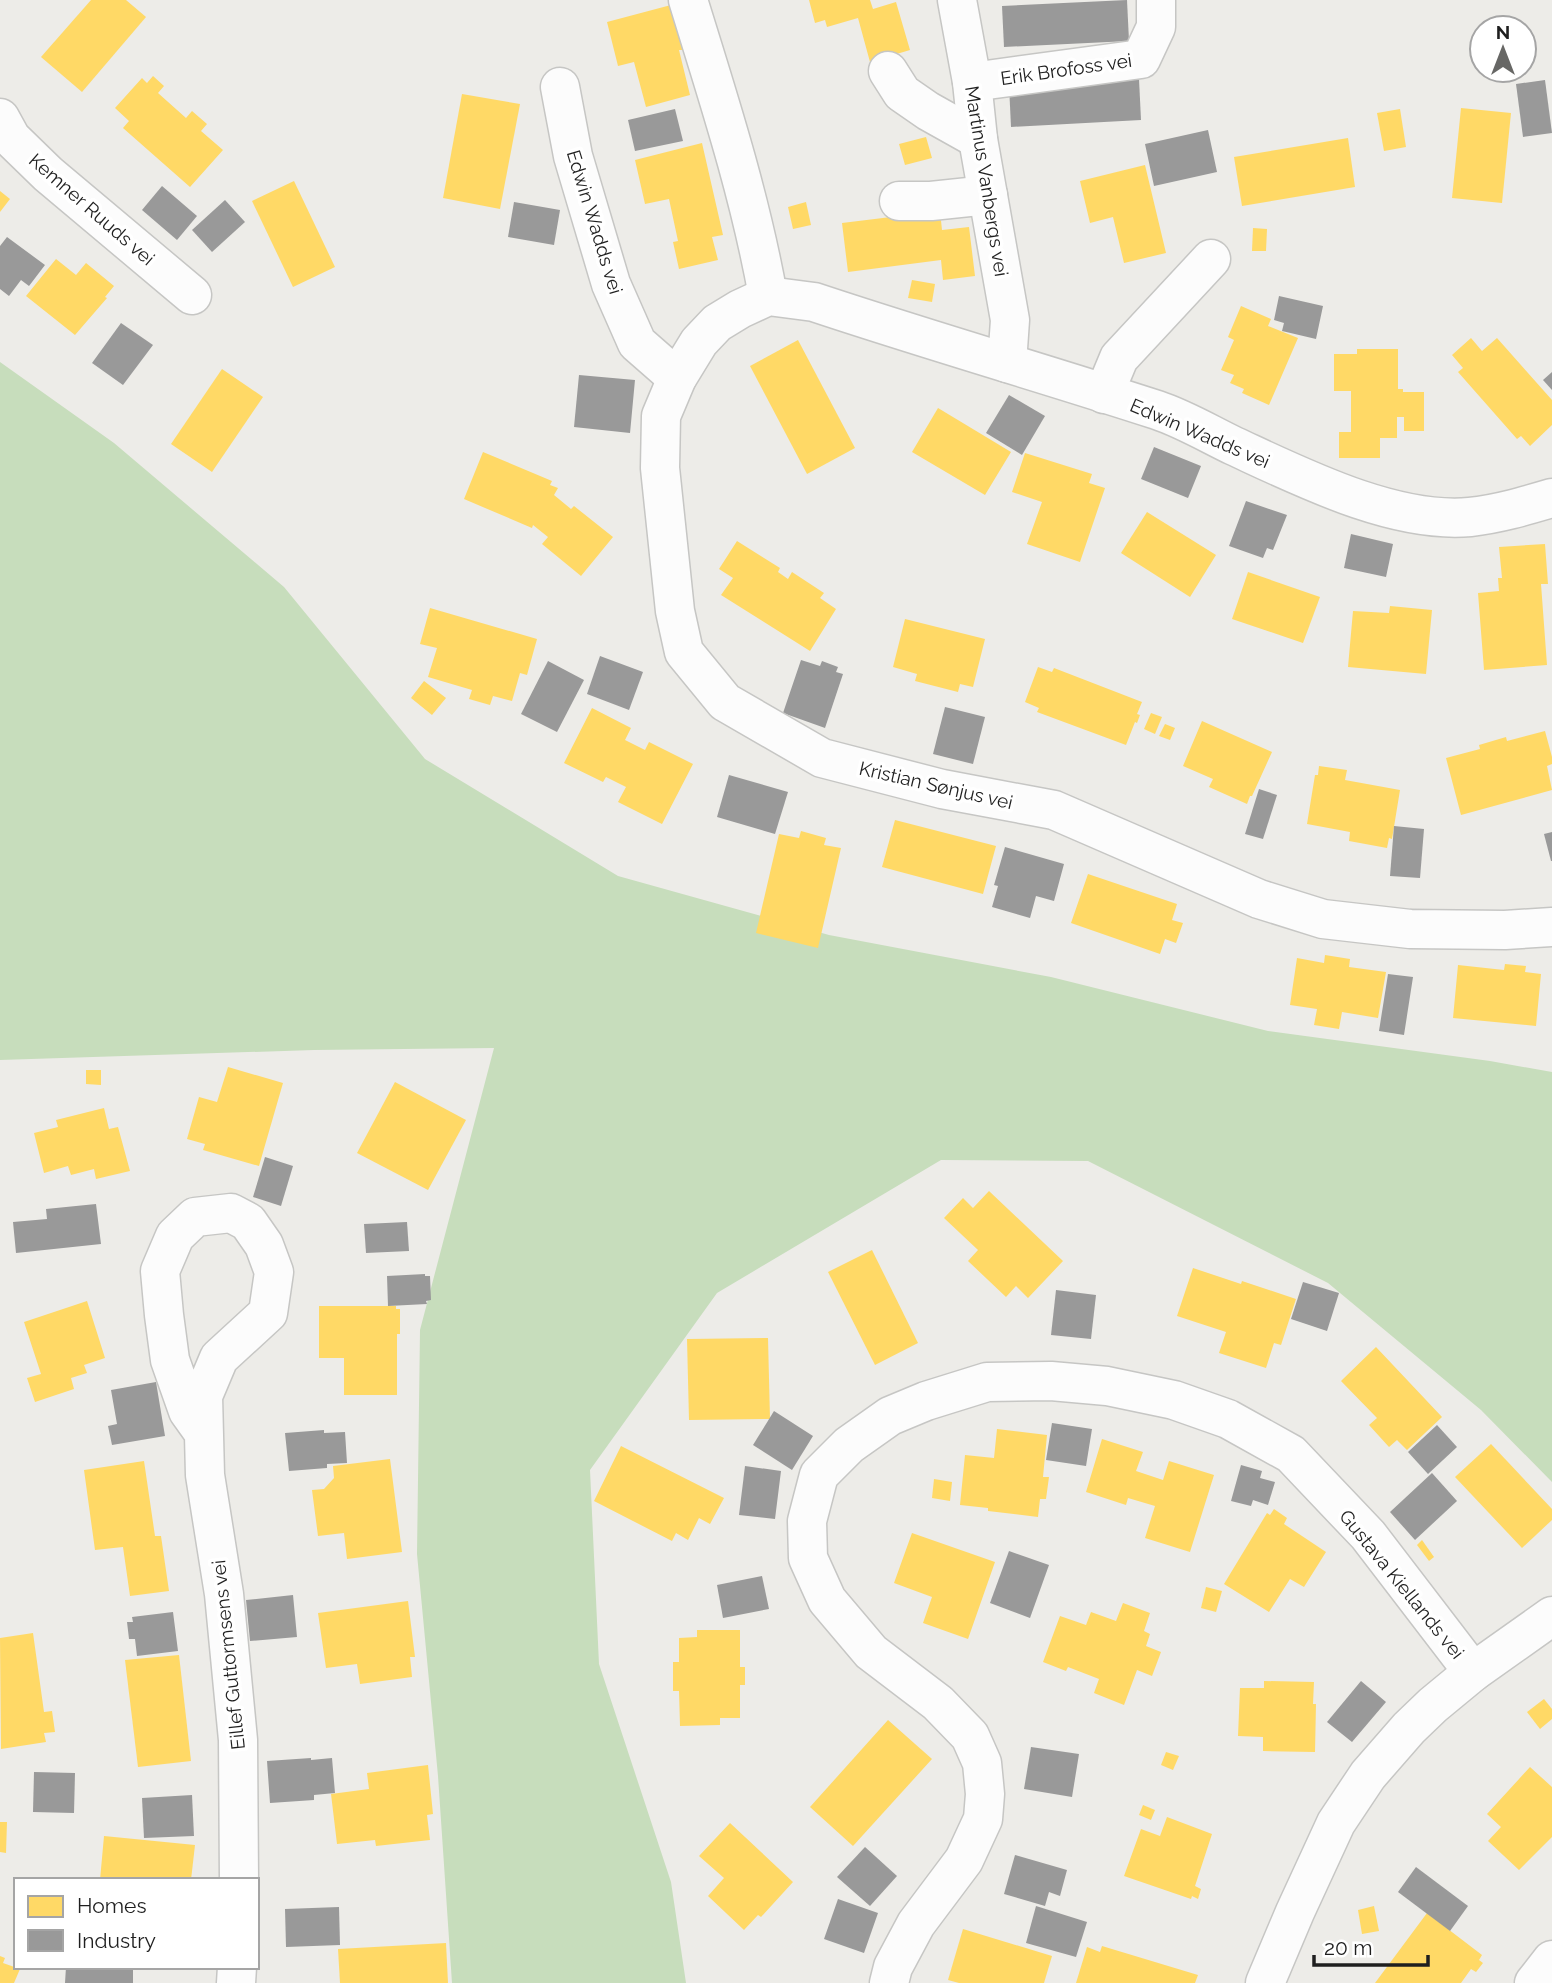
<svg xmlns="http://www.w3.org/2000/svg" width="1552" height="1983" font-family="Raleway,sans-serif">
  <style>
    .forest { fill: #c7ddbc }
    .homes { fill: #ffd966 }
    .industry { fill: #999 }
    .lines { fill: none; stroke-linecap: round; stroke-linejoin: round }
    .minor-casing { stroke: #c6c6c4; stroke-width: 41 }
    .minor { stroke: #fcfcfc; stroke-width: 38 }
    .labels { text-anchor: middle; stroke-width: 7; stroke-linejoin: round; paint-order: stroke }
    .street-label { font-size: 19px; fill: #1f1f1f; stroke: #fff }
  </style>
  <rect width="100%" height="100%" fill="#edece8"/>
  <polygon class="forest" points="0,362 114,443 284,587 425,759 618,876 829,935 1051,977 1268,1031 1490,1061 1552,1072 1552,1482 1481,1410 1328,1283 1088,1161 941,1160 717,1293 590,1470 599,1664 671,1882 686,1983 452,1983 438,1776 417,1554 420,1330 494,1048 314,1050 0,1060"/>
  <g class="homes">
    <polygon points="91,0 126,0 146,17 82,92 41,57"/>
    <polygon points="809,0 870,0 873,9 896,2 910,50 870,62 858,18 827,27 825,20 815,23"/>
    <polygon points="671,5 683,50 679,50 690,95 646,107 634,62 618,66 607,22"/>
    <polygon points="153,76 164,86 158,93 186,118 192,111 207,124 201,131 223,150 190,187 123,128 129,121 115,108 142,78 147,83"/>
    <polygon points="462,94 520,104 500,209 443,198"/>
    <polygon points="1461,108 1511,113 1502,203 1452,198"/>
    <polygon points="1400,109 1406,147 1384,151 1377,113"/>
    <polygon points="926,137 932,158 905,165 899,144"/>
    <polygon points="1348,138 1355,187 1242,206 1234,157"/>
    <polygon points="702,143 723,235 712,237 718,260 679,269 673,242 678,241 669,199 645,204 635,160"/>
    <polygon points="1145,165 1166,253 1124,263 1113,217 1090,223 1080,181"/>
    <polygon points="294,181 335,267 293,287 252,201"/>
    <polygon points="0,191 10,199 0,212"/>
    <polygon points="806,202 811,225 793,229 788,207"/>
    <polygon points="940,211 942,230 969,227 975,276 943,280 941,260 848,272 842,223"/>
    <polygon points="1253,228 1267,229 1266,251 1252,251"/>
    <polygon points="56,259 76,275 86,263 114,286 105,297 107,298 75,335 26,296"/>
    <polygon points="912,280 935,284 932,302 908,298"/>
    <polygon points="1241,306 1271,319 1268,326 1298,338 1269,405 1242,393 1244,389 1230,383 1234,375 1221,370 1234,340 1228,337"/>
    <polygon points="1471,338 1482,351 1497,338 1552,400 1552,425 1530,446 1521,436 1517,439 1458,372 1463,368 1452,355"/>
    <polygon points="798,340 855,448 807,474 750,366"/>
    <polygon points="1357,349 1398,349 1398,389 1403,389 1403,392 1424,392 1424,431 1404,431 1404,417 1397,417 1397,438 1380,438 1380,458 1339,458 1339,432 1351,432 1351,391 1334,391 1334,354 1357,354"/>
    <polygon points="222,369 263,397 212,472 171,444"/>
    <polygon points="938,408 1011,452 985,495 912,452"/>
    <polygon points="483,452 552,481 550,485 558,488 554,495 571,509 574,506 613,537 581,576 542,544 548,537 533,525 532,528 464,499"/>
    <polygon points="1025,453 1092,474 1089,483 1105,488 1080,562 1027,544 1042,502 1012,492"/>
    <polygon points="1147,512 1216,555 1190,597 1121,553"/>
    <polygon points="737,541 780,568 778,572 788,579 792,572 824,593 820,598 836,609 810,651 721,595 733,578 719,569"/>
    <polygon points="1545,544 1548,584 1541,584 1547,665 1484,670 1478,593 1499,591 1498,578 1502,578 1499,547"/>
    <polygon points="1248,572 1320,597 1303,643 1232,619"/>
    <polygon points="1390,606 1432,610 1426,674 1348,667 1353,611 1389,613"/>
    <polygon points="430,608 537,639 527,675 520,673 512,701 493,696 490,705 469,699 472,690 428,677 437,648 420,644"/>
    <polygon points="905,619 985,639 973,687 960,684 958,692 915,681 917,674 893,667"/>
    <polygon points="1038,667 1052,672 1054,668 1142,702 1137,714 1140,715 1137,723 1135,722 1126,745 1037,712 1039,708 1025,702"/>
    <polygon points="424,681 446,698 432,715 411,698"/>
    <polygon points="592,708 631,728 625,740 645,750 649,742 693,764 662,824 618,802 626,787 606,777 603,782 564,763"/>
    <polygon points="1151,713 1162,717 1155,734 1144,729"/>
    <polygon points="1202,721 1272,752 1252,796 1250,796 1247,804 1209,787 1213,779 1183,766"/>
    <polygon points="1165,724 1175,728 1170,740 1159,736"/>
    <polygon points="1545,731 1552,757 1552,764 1547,766 1552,790 1461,815 1446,758 1480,749 1479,745 1506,737 1507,741"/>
    <polygon points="1319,766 1347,770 1345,780 1400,790 1392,839 1389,838 1387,848 1349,841 1350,832 1307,824 1315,775 1318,775"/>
    <polygon points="895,820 996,846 983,894 882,867"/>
    <polygon points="801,831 826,838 824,845 841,848 818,948 756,933 779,834 799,838"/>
    <polygon points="1088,874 1177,904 1172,920 1183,923 1176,943 1165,939 1160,954 1071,923"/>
    <polygon points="1325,955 1350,959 1349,967 1386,972 1378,1018 1342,1012 1339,1029 1314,1025 1317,1009 1290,1005 1297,958 1324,963"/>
    <polygon points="1505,964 1526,966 1525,972 1541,974 1536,1026 1453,1018 1458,965 1504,970"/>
    <polygon points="228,1067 283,1083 259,1166 203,1150 205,1144 187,1139 199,1097 217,1102"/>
    <polygon points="86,1070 101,1070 101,1085 86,1084"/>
    <polygon points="395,1082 466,1120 428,1190 357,1153"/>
    <polygon points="104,1108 109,1129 118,1127 130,1171 96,1179 94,1169 71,1175 68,1166 44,1173 34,1133 58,1127 56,1120"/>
    <polygon points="989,1191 1063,1261 1028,1298 1016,1286 1006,1297 968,1261 978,1250 944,1218 963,1198 973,1208"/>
    <polygon points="872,1250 918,1343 875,1365 828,1272"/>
    <polygon points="1193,1268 1241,1284 1242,1281 1296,1299 1281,1345 1274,1343 1266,1368 1219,1353 1226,1332 1177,1316"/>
    <polygon points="87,1301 105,1358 84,1365 87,1373 71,1378 74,1389 35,1402 27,1378 41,1374 24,1322"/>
    <polygon points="319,1306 396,1306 396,1309 400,1309 400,1334 397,1334 397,1395 344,1395 344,1358 319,1358"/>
    <polygon points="768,1338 770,1419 689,1420 687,1339"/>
    <polygon points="1376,1347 1442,1417 1407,1450 1397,1440 1389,1447 1369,1425 1377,1418 1341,1381"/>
    <polygon points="997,1429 1047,1435 1043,1477 1049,1477 1046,1499 1040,1499 1038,1517 988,1511 988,1508 960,1505 965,1455 994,1458"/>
    <polygon points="1102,1439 1143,1452 1136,1471 1163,1480 1169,1461 1214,1475 1190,1552 1145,1538 1155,1506 1128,1498 1126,1505 1086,1492"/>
    <polygon points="1491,1444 1552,1509 1552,1520 1522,1548 1455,1477"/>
    <polygon points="621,1446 724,1498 710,1524 699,1518 688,1540 676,1533 672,1541 594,1501"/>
    <polygon points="390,1459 402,1552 347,1559 344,1533 318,1536 312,1490 324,1489 334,1478 333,1466"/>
    <polygon points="144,1461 155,1536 161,1536 169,1591 130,1596 123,1547 95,1550 84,1470"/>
    <polygon points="934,1479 952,1482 950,1501 932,1498"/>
    <polygon points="1274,1509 1287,1518 1284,1524 1326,1552 1304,1587 1290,1579 1269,1612 1224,1584 1267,1513 1270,1515"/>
    <polygon points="912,1533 995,1562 968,1639 923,1623 932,1597 894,1583"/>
    <polygon points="1422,1540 1434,1557 1429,1561 1417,1545"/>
    <polygon points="1206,1587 1222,1591 1216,1612 1201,1608"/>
    <polygon points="408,1601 415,1657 410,1657 412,1677 360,1684 357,1664 326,1668 318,1613"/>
    <polygon points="1123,1603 1150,1613 1144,1631 1150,1634 1146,1646 1161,1652 1152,1676 1137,1670 1124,1705 1094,1693 1099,1679 1068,1667 1066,1671 1043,1662 1060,1616 1086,1625 1091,1612 1116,1621"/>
    <polygon points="697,1630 740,1630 740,1667 745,1667 745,1685 740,1685 740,1718 720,1718 720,1725 680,1726 679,1691 673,1691 673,1662 679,1662 679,1638 697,1637"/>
    <polygon points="33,1633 44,1712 52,1711 55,1732 44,1733 46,1742 1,1749 0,1638"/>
    <polygon points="179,1655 191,1761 138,1767 125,1660"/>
    <polygon points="1264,1681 1314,1682 1313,1704 1316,1704 1315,1752 1263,1751 1263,1737 1238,1736 1240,1688 1264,1688"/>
    <polygon points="1544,1699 1552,1709 1552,1719 1540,1729 1527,1712"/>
    <polygon points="888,1720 932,1759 853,1846 810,1807"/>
    <polygon points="1166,1752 1179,1756 1173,1770 1161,1765"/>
    <polygon points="428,1765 433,1814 427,1815 430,1840 376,1846 375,1840 337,1844 331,1794 369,1789 367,1773"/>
    <polygon points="1530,1767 1552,1787 1552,1837 1519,1870 1488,1841 1501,1827 1487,1814"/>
    <polygon points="1143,1805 1155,1810 1151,1820 1139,1815"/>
    <polygon points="1167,1817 1212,1834 1195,1886 1201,1889 1198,1899 1192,1896 1191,1899 1124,1876 1141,1829 1160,1836"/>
    <polygon points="0,1822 7,1822 6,1853 0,1852"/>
    <polygon points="730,1823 793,1882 761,1917 758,1915 744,1930 708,1896 724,1878 699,1856"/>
    <polygon points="104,1836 195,1845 191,1880 100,1880"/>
    <polygon points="1374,1906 1379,1931 1362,1934 1358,1910"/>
    <polygon points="1427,1913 1482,1955 1479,1960 1483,1963 1476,1972 1471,1969 1461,1983 1375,1983"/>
    <polygon points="963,1929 1052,1956 1044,1983 959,1983 948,1980"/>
    <polygon points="446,1943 448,1983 340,1983 338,1949"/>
    <polygon points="1102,1946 1198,1975 1195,1983 1076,1983 1087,1947 1100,1952"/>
    <polygon points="0,1956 5,1958 3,1963 20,1969 14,1983 0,1983"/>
  </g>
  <g class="industry">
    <polygon points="1127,0 1129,41 1004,47 1002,6"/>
    <polygon points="1139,79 1141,120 1011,127 1009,85"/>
    <polygon points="1545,80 1552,133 1523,137 1516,84"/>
    <polygon points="675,109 683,141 635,151 628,120"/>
    <polygon points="1208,130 1217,172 1154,186 1145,144"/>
    <polygon points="162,186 197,216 177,240 142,210"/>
    <polygon points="225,200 245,222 212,252 192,230"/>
    <polygon points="514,202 560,210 554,245 508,237"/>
    <polygon points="7,237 45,265 29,286 21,280 9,296 0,289 0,246"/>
    <polygon points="1279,296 1323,306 1316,339 1282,331 1284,323 1274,320"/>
    <polygon points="121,323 153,345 123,385 92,363"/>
    <polygon points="1552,372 1552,390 1543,380"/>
    <polygon points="579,375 635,380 630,433 574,427"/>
    <polygon points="1009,395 1045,416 1022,455 986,433"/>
    <polygon points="1154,447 1201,466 1188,498 1141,479"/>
    <polygon points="1246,501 1287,515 1273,550 1267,548 1263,558 1229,546"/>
    <polygon points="1351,534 1393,544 1386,577 1344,568"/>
    <polygon points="600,656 643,672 629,710 587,694"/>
    <polygon points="801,660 820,666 822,661 838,667 836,672 843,674 825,728 783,713"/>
    <polygon points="548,661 584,680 557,732 521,714"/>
    <polygon points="945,707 985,717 973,764 933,754"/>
    <polygon points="729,775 788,792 775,834 717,817"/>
    <polygon points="1259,789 1277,795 1263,839 1245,834"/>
    <polygon points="1394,826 1424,829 1420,878 1390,876"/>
    <polygon points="1552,832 1552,861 1551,861 1544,834"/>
    <polygon points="1005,847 1064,864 1054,901 1036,896 1030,918 992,907 998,886 994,885"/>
    <polygon points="1388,974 1413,977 1404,1035 1379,1031"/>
    <polygon points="265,1157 293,1166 281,1206 253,1197"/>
    <polygon points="96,1204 101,1244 16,1253 13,1222 47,1219 46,1209"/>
    <polygon points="407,1222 409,1251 366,1253 364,1224"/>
    <polygon points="425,1274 425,1276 430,1276 431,1300 426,1301 427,1304 388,1306 387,1276"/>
    <polygon points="1303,1282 1339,1293 1327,1331 1291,1319"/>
    <polygon points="1056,1290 1096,1295 1091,1339 1051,1335"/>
    <polygon points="156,1382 165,1436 112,1445 108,1426 117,1424 111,1390"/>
    <polygon points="774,1411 813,1436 792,1470 753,1445"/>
    <polygon points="1052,1423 1092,1429 1086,1466 1046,1460"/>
    <polygon points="1437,1425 1457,1447 1428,1474 1408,1452"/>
    <polygon points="324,1430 324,1433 345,1432 347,1463 327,1464 327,1468 289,1471 285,1433"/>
    <polygon points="1241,1465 1262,1471 1260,1478 1275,1482 1268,1505 1253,1500 1251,1506 1231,1501"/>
    <polygon points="745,1466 781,1471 775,1519 739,1515"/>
    <polygon points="1432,1473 1457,1501 1415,1540 1390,1512"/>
    <polygon points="1009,1551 1049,1565 1030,1618 990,1603"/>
    <polygon points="762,1576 769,1609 723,1618 717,1585"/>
    <polygon points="293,1595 297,1637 250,1641 246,1600"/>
    <polygon points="173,1612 178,1651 137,1656 135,1639 129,1639 127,1622 133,1622 132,1617"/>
    <polygon points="1361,1681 1386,1702 1352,1742 1327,1722"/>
    <polygon points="1031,1747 1079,1754 1072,1797 1024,1789"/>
    <polygon points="311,1758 311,1760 332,1758 335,1793 314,1795 314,1800 270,1803 267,1761"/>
    <polygon points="34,1772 75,1773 74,1813 33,1812"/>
    <polygon points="192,1795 194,1836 144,1838 142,1798"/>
    <polygon points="865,1847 897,1876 870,1906 837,1877"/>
    <polygon points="1015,1855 1067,1870 1060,1896 1049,1892 1045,1906 1004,1894"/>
    <polygon points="1416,1867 1468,1906 1450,1931 1398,1892"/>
    <polygon points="838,1899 878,1913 864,1953 824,1939"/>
    <polygon points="1036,1906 1087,1922 1076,1957 1026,1943"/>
    <polygon points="339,1907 340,1945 286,1947 285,1909"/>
    <polygon points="66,1967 133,1967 133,1983 65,1983"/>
  </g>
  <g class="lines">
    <g class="minor-casing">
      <g id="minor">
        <path d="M688 0C718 97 750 195 768 296"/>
        <polyline points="957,0 972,82 978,139 1010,320 1007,363"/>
        <polyline points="888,71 902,93 928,111 978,139"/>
        <polyline points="972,82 1141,59 1156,27 1156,0"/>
        <polyline points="560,87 573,156 611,284 637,343 677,378"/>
        <polyline points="0,118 11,138 48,174 192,295"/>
        <polyline points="899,201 931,201 988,195"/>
        <polyline points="1104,394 1119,358 1211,259"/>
        <path d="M1552 498C1525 506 1498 514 1470 517 1394 524 1301 477 1234 446 1209 434 1184 419 1157 410 1043 373 928 340 814 302L768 296 740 309 717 323 699 342 677 378 661 416 660 468 675 611 684 652 725 702 822 758 942 789 1054 810 1259 899 1323 919 1410 929 1505 930 1552 927"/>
        <polyline points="203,1432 188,1411 170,1360 164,1315 160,1271 175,1236 195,1217 231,1213 248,1222 264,1245 274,1272 268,1313 219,1358 203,1396 205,1475 224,1594 238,1740 239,1880"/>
        <polyline points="236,1983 237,1967"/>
        <polyline points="889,1983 893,1967 916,1924 964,1860 983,1819 985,1794 982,1763 970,1736 938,1703 871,1652 827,1600 808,1558 807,1521 819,1475 849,1445 890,1416 926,1401 987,1382 1051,1381 1107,1386 1174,1400 1228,1419 1291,1454 1368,1535 1473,1672"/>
        <polyline points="1265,1983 1295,1912 1336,1823 1368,1775 1409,1728 1433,1705 1473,1672 1552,1616"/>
        <polyline points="1534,1983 1552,1960"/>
      </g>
    </g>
    <use href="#minor" class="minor"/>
  </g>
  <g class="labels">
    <g class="street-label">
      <text transform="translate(1066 69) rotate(-8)" y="7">Erik Brofoss vei</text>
      <text transform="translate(987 181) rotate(81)" y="7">Martinus Vanbergs vei</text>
      <text transform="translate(92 209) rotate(41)" y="7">Kemner Ruuds vei</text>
      <text transform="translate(595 222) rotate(73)" y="7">Edwin Wadds vei</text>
      <text transform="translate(1200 433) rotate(23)" y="7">Edwin Wadds vei</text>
      <text transform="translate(936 785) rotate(13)" y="7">Kristian Sønjus vei</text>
      <text transform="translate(1402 1584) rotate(51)" y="7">Gustava Kiellands vei</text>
      <text transform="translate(228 1655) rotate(-96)" y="7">Eillef Guttormsens vei</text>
    </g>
  </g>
  <rect x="14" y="1878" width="245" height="91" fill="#ffffff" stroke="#a5a5a5" stroke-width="2"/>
  <rect x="28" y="1896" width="35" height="21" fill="#ffd966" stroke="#a5a5a5" stroke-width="2"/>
  <text x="77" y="1913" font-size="21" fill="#1f1f1f">Homes</text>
  <rect x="28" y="1930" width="35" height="21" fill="#999999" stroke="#a5a5a5" stroke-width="2"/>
  <text x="77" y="1948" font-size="21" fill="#1f1f1f">Industry</text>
  <g transform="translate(1503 49)"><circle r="33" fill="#ffffff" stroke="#a5a5a5" stroke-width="2"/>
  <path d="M0-5L12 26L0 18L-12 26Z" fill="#676765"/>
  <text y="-10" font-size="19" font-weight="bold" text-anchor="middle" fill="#1f1f1f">N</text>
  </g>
  <path d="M1314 1955v10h114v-10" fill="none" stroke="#1f1f1f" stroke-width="3.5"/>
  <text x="1324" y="1955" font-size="21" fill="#1f1f1f" stroke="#ffffff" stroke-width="5" paint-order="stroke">20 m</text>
</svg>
